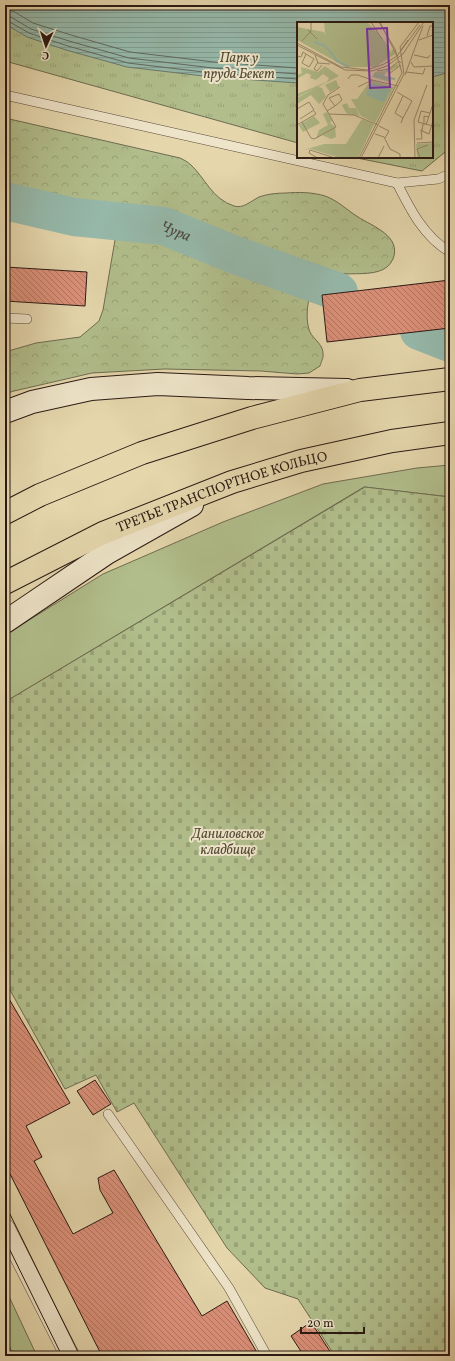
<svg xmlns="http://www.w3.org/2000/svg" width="455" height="1361" font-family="Vollkorn,serif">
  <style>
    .green { fill: #b1be8c; stroke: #6e6c50 }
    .forest { fill: url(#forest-crowns); stroke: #6e6c50 }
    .cemetery { fill: url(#cemetery-stones); stroke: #6e6c50 }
    .park { fill: url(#park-tufts); stroke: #6e6c50 }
    .water { fill: url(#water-rules); stroke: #6b796e }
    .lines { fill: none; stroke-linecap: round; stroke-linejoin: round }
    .shore { stroke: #606a5f; stroke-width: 1 }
    .river { stroke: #96b9ab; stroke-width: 38 }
    .building { fill: url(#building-back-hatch); stroke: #2b1a13 }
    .lane-casing { stroke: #5a4939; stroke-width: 10 }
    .street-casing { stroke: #5a4939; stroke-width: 20 }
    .secondary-casing { stroke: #2b1a13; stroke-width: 24 }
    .primary-casing { stroke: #2b1a13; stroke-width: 24 }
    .lane { stroke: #eee4c9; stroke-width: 9 }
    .street { stroke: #eee4c9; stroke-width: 19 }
    .secondary { stroke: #eee4c9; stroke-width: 22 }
    .primary { stroke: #e5d6ac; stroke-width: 22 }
    .tram { stroke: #2b1a13; stroke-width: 1 }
    .labels { text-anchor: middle; stroke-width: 4; stroke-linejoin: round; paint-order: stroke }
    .park-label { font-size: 14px; font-style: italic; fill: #534b37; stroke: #eee4c9 }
    .street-label { font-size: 14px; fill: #2b1a13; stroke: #eee4c9 }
    .water-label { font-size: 15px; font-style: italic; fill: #4b4a41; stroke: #eee4c9 }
    .inset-river { fill: none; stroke: #96b9ab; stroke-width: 2 }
    .inset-road { fill: none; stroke: #9b8b6f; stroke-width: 1 }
    .view { fill: #7b2cbf; fill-opacity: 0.15; stroke: #7b2cbf; stroke-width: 2 }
    .inset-edge { fill: none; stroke: #2b1a13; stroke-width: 2 }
  </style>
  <defs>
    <pattern id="forest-crowns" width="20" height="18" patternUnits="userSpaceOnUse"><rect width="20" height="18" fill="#b1be8c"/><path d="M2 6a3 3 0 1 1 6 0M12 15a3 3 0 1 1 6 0" fill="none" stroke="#98a378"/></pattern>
    <pattern id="cemetery-stones" width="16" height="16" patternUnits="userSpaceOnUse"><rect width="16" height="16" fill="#b1be8c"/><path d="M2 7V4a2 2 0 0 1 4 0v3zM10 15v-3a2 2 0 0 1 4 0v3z" fill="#98a378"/></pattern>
    <pattern id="park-tufts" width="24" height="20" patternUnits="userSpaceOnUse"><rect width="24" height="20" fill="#b1be8c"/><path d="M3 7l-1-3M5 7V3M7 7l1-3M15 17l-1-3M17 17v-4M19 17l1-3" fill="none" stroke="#98a378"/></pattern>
    <pattern id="water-rules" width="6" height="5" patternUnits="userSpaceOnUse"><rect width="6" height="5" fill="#96b9ab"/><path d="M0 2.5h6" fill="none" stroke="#819e92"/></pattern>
    <pattern id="building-back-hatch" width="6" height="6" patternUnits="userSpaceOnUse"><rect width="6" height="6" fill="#db9079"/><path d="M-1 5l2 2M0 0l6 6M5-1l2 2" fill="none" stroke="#b27562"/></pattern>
  </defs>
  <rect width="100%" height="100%" fill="#e5d6ac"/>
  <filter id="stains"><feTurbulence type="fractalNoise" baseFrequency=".005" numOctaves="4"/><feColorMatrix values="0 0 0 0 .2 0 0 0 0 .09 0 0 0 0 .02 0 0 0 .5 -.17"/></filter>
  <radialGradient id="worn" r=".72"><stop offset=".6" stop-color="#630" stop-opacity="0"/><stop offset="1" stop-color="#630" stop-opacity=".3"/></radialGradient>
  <g class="green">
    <polygon points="450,465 450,497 364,487 5,702 5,635 103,574 223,522 323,484 417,468"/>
    <polygon points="5,1288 37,1356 14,1356 5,1337"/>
  </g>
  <path class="forest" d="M5 118 180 158C184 160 188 162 191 165 205 178 212 199 234 206 243 209 251 201 259 197 267 194 277 193 286 193 298 192 312 192 325 196 337 200 347 210 358 217 372 226 402 236 393 259 381 286 333 263 316 284 307 294 304 322 311 334 316 341 323 345 323 354 324 357 321 362 320 366L309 373 297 374 261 371 164 369 92 373 14 391 5 394V352L36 343 80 337 99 321 103 310 115 240 113 234 104 227 5 206Z"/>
  <polygon class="cemetery" points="365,487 450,497 450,1356 335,1356 298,1299 265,1288 227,1248 134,1103 117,1112 96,1075 65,1089 5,981 5,702"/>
  <polygon class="park" points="5,5 450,5 450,148 422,171 352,157 432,157 432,23 298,23 298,143 5,61"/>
  <polygon class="water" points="5,5 450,5 450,72 432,77 432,23 298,23 298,83 212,77 127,67 66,50 27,37 5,24"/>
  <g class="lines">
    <g class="shore">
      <polyline points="5,10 13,11 33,23 71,35 130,52 214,62 298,68"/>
      <polyline points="5,16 11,17 31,29 69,41 129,58 213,68 298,74"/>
      <polyline points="5,21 8,21 29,33 68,46 128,63 212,73 298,79"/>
    </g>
    <g class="river">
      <path id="s1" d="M5 201 74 217 164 226 235 255 339 292"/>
      <polyline points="419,331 450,343"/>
    </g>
  </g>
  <g class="building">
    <polygon points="5,267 87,272 85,306 5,301"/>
    <polygon points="450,280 450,328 327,342 322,295"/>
    <polygon points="5,992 70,1103 26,1126 42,1157 34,1161 73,1234 113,1213 100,1190 98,1178 114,1170 202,1316 227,1301 259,1356 102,1356 5,1164"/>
    <polygon points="95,1080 111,1104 93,1115 77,1091"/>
    <polygon points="311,1322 333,1356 304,1356 291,1336"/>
  </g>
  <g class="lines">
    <g class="lane-casing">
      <g id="lane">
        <polyline points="5,95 397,183 438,179 450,174"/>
        <path d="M397 183C410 209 424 237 450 252"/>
        <polyline points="5,318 27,319"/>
        <polyline points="108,1114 229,1288 267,1356"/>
      </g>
    </g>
    <g class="street-casing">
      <polyline id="street" points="5,1228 70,1356"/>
    </g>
    <g class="secondary-casing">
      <g id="secondary">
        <polyline points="5,412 32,402 91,389 158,384 248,388 347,390"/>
        <polyline points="5,622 107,553 192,505"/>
      </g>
    </g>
    <g class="primary-casing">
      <g id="primary">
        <polyline points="5,513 40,495 142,453 252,418 360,390 450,379"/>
        <path id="s2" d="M5 583 103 533 232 482 301 461 392 441 450 433"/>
      </g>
    </g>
    <use href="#lane" class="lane"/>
    <use href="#street" class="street"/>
    <use href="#secondary" class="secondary"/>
    <use href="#primary" class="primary"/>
    <g class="tram">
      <polyline points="5,1204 80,1356"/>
      <polyline points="5,1240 62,1356"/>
    </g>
  </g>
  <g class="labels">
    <g class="park-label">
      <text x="239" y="62">Парк у<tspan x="239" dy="16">пруда Бекет</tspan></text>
      <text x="228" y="838">Даниловское<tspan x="228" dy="16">кладбище</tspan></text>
    </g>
    <g class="street-label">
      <text dy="5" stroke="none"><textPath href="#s2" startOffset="236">ТРЕТЬЕ ТРАНСПОРТНОЕ КОЛЬЦО</textPath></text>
    </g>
    <g class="water-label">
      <text dy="5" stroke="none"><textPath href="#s1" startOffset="174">Чура</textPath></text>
    </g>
  </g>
  <g transform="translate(297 22)">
    <rect width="136" height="136" fill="#e5d6ac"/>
    <path d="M0 5 27 10 36 33 53 43 95 31 94 29 97 27 98 32 78 45H49L0 18ZM136 121V136H120L119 122Z" fill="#b1be8c"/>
    <path d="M3 41 4 45 21 50 28 44 42 54 21 65 25 66 29 75 22 82 14 73 0 82V76L20 65 0 75V72L30 60 32 56 26 52 19 58 13 56 14 53 10 51 0 57V53L5 51ZM100 42 102 44 88 51 87 55 94 56 93 60 75 55 78 50 88 49ZM39 58 42 65 33 70 28 63ZM50 81 52 86H59L63 94 50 92 47 87 51 85 47 87 45 83ZM30 90 35 98 33 101 38 105 39 115 34 117 25 113 19 117 22 108 31 103 26 92ZM17 94 23 101 6 110 2 103Z" fill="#b1be8c"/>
    <path d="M27 0H70L87 18 95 32 76 45 53 43 36 33 29 21Z" fill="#b1be8c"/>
    <path d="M74 58 97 65 78 101 64 94 54 77H60ZM65 97 77 102 61 136H43L14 127 7 128 27 122H49Z" fill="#b1be8c"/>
    <path d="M75 62 94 65 88 78 85 80 69 73 72 64Z" fill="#96b9ab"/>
    <path class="inset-river" d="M17 20 28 24 41 39M38 38 52 45M77 53 98 57"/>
    <path class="inset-road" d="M74 0 85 17M83 0 100 34M11 8 20 17M130 14 133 4H136M122 18 136 13M5 19 14 9V0M0 21 44 45 70 48 87 42 100 34 123 3M0 23 48 48 75 49 90 44 106 32 127 0M104 28 111 18M18 33 21 41 33 42M117 33 131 36 133 33M0 34 4 35 6 30 9 32 17 37 12 45 5 41 9 32M21 40 17 47 20 49 25 43M114 40 117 45 136 44M80 49 92 47 102 39 104 41M109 50 126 52 128 46M93 51 104 43M108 53 126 4M51 57 54 53H61L75 58M61 65 75 58 101 64M100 70 115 79 106 96M32 76 42 72 45 78 38 84M0 87 12 80 17 88 3 97M30 89 38 84 32 76M133 91 124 89 121 100 136 104M32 92 26 82 31 73 43 65M5 100 19 92 17 89M104 101 106 96 98 91 106 74M126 102 125 109 132 112 136 99M0 103 5 100 14 116 17 117 39 105 32 92 57 93 81 103M127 103V94L132 95M129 103 136 82M82 104 92 109 88 116M78 112 87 115 93 127 103 132V136M119 117H125L124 107M120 121 136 120M19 135 12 131 13 128 35 135M62 136 105 51 98 27 82 0M64 136 107 52 103 25 122 0M81 136 87 124M118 136 117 98 130 63M123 136 120 127 131 123"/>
    <path class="view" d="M90 6 93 65 73 66 70 7Z"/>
    <rect width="136" height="136" class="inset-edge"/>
  </g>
  <rect width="455" height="1361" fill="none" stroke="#e5d6ac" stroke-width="20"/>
  <rect x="6" y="6" width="443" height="1349" fill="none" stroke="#2b1a13" stroke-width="2"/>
  <rect x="10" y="10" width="435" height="1341" fill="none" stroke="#2b1a13"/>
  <g transform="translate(46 46) rotate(183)" stroke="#eee4c9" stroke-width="3" paint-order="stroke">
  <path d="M0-3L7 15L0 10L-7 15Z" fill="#2b1a13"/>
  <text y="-6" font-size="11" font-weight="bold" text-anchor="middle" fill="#2b1a13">С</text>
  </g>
  <path d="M301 1327v6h63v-6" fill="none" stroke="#2b1a13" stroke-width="2"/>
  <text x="307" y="1327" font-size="12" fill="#2b1a13" stroke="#eee4c9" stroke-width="3" paint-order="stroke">20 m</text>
  <rect width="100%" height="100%" filter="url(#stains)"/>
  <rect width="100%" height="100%" fill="url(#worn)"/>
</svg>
